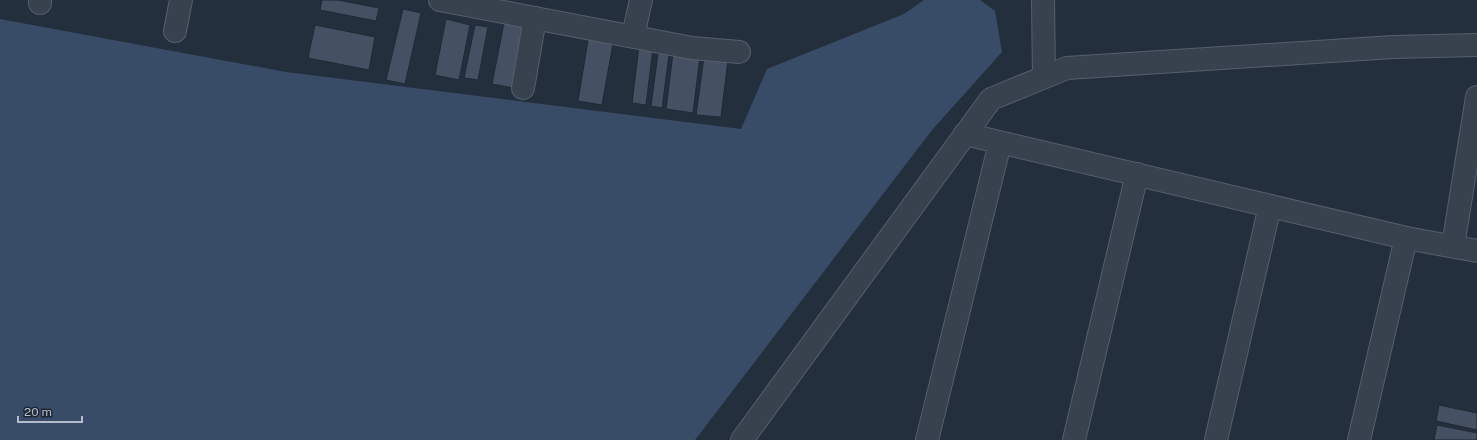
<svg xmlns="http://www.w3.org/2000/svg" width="1477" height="440" font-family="'Public Sans',sans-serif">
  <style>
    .water { fill: #394c67 }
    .building { fill: #455162; stroke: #1f2835 }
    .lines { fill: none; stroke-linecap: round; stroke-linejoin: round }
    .street-casing { stroke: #565f6c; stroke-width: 24 }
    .street { stroke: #38414e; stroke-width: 22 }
  </style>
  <rect width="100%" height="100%" fill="#242f3e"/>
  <polygon class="water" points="924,0 980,0 995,11 1002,52 932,130 695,440 0,440 0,19 286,72 741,129 767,69 904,14"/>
  <g class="building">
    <polygon points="322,0 338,0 379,8 376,21 320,10"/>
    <polygon points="403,9 421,13 405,84 386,80"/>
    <polygon points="446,19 470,25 459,80 435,75"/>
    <polygon points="504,23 531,28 519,89 492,84"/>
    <polygon points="315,25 375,37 369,70 308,58"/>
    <polygon points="475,25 488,27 478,80 464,78"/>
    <polygon points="589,34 614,38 602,105 578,101"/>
    <polygon points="639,46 653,48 646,105 632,103"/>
    <polygon points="659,46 670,48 662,108 651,106"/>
    <polygon points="673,53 700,56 693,113 666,109"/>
    <polygon points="704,57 728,60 721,117 696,115"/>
    <polygon points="1439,405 1477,413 1477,430 1436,421"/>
    <polygon points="1437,425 1477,433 1477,440 1434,440"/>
  </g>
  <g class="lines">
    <g class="street-casing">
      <g id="street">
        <polyline points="440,0 692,48 739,52"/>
        <polyline points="1043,0 1044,77"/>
        <polyline points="40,3 40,0"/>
        <polyline points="175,31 181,0"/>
        <polyline points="633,36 641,0"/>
        <polyline points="523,88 535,18"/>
        <polyline points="965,134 1406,238 1477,251"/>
        <polyline points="1453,246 1477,97"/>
        <polyline points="742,440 991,99 1067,68 1393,47 1477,45"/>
        <polyline points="927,440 1000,143"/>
        <polyline points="1074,440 1137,174"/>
        <polyline points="1216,440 1270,206"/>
        <polyline points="1359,440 1406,238"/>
      </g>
    </g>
    <use href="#street" class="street"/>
  </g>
  <path d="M18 416v6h64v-6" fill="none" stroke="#b4bcc9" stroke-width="2"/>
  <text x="24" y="416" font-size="12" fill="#b4bcc9" stroke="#1d2633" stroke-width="3" paint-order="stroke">20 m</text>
</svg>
